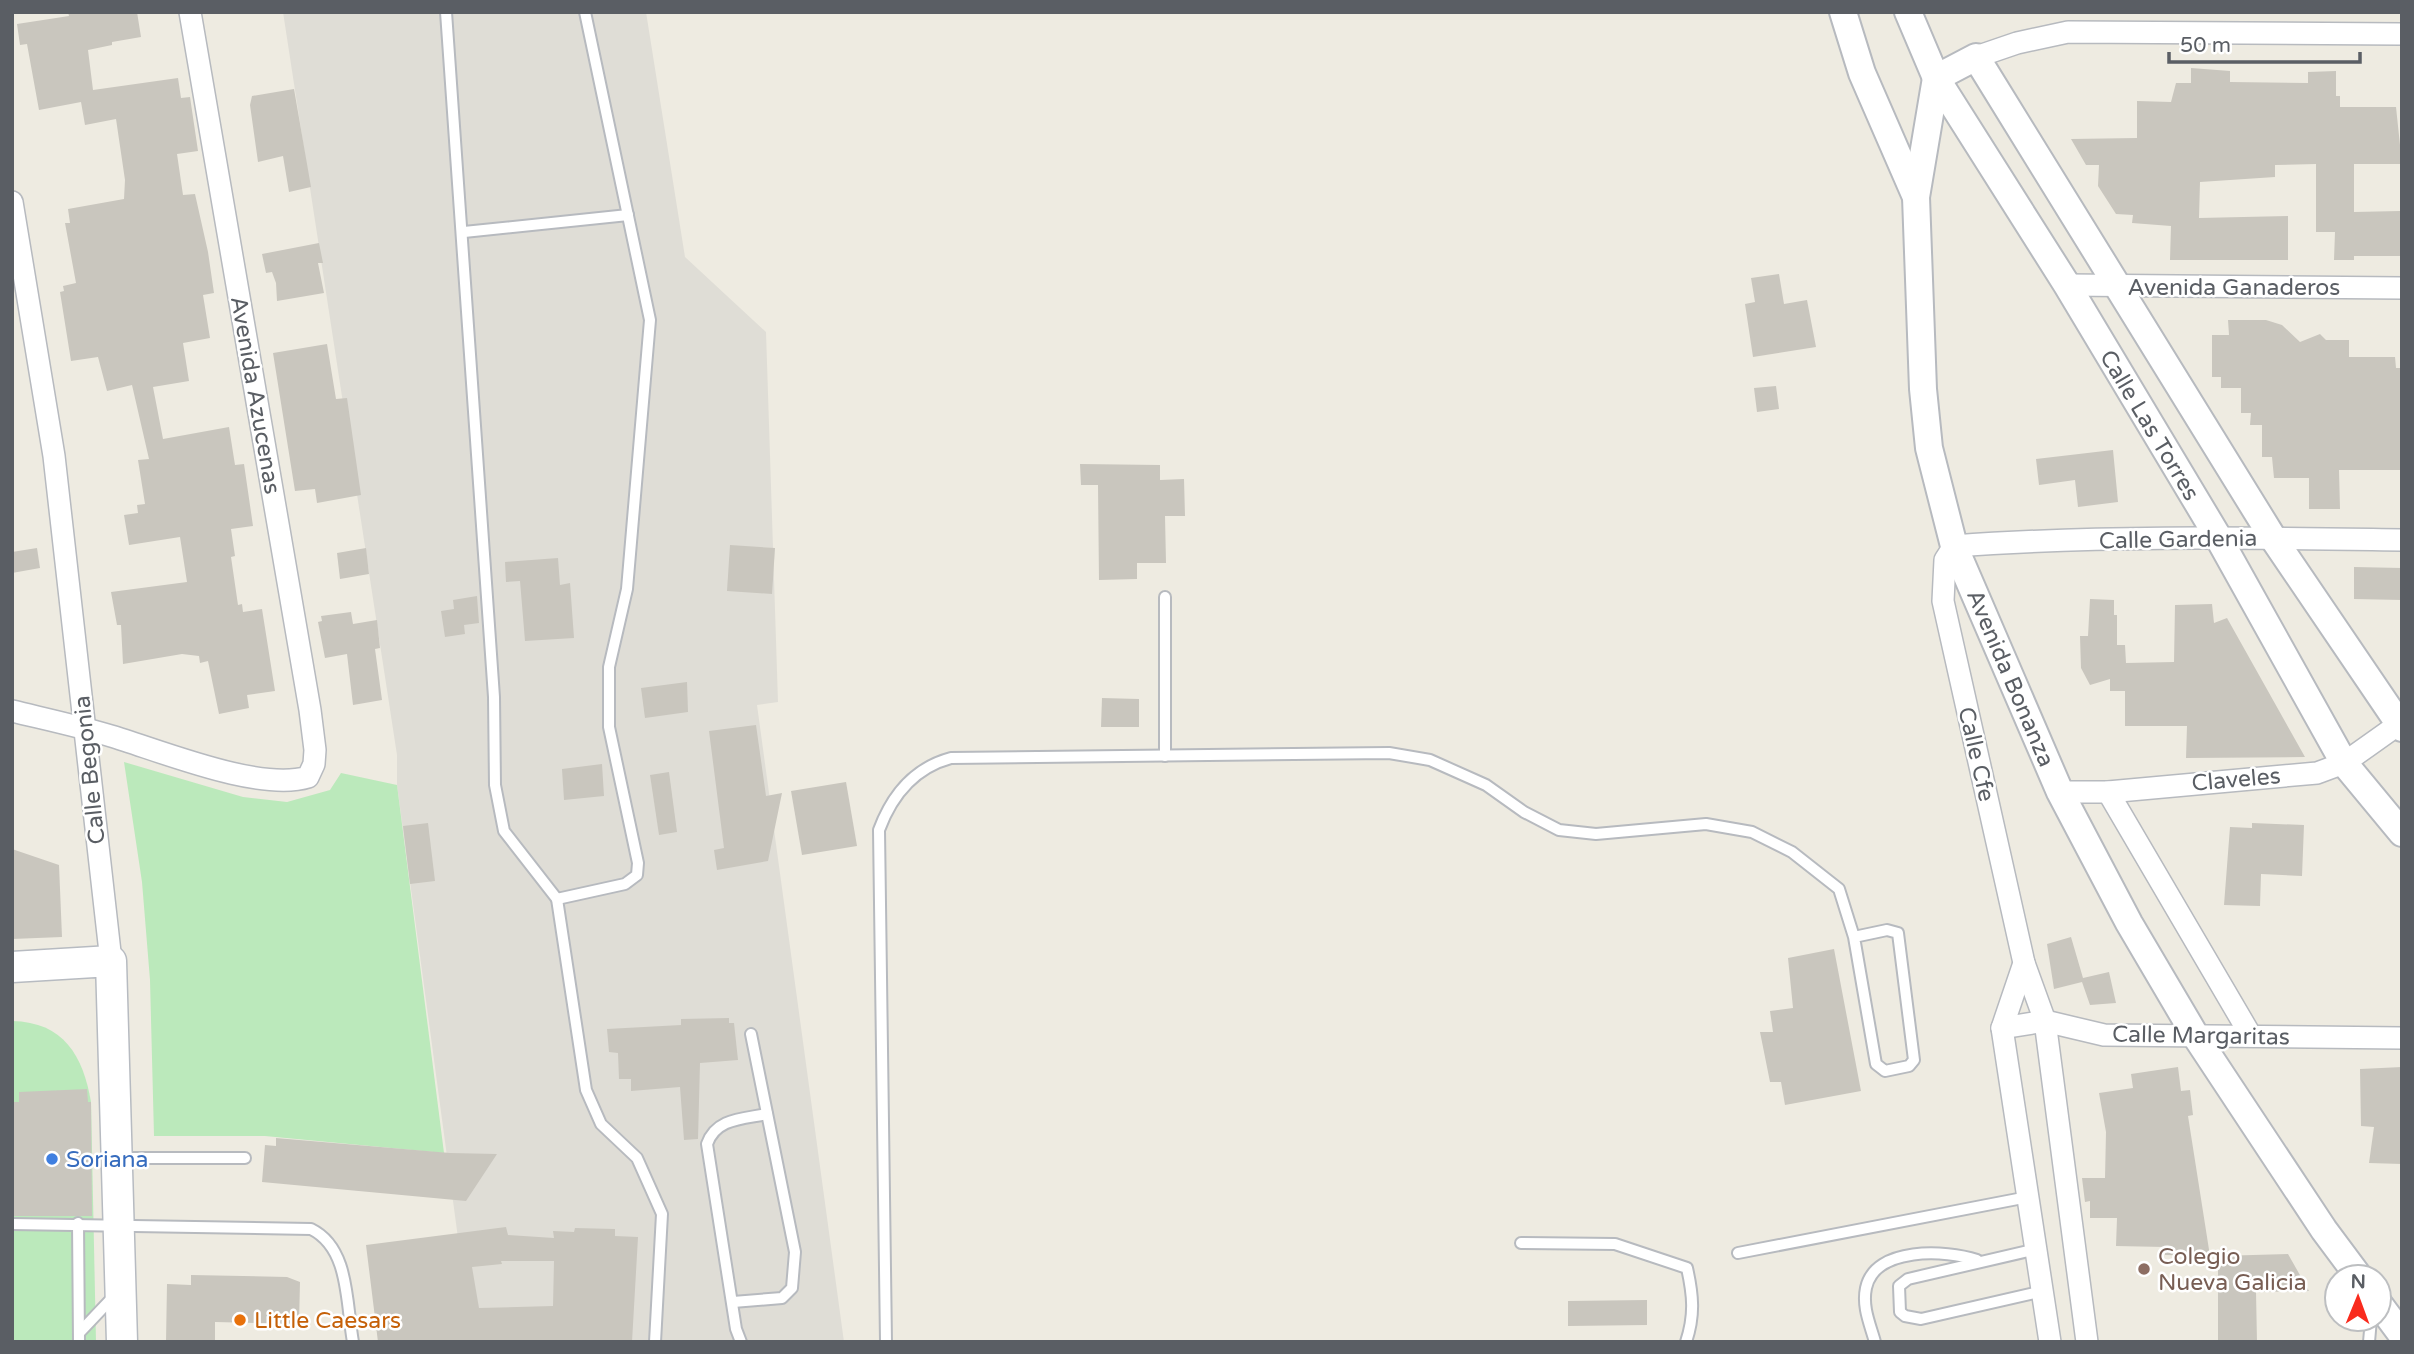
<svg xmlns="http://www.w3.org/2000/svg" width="2414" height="1354" font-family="'Varela Round',sans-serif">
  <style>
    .industrial { fill: #dfddd6 }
    .green { fill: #bbe9bb }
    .building { fill: #c9c6be; fill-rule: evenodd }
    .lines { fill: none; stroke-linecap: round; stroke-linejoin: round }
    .service-casing { stroke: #b7babf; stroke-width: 14 }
    .minor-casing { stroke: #b7babf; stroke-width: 24 }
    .tertiary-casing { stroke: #b7babf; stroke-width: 30 }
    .secondary-casing { stroke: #b7bbc1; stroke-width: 33 }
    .service { stroke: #fff; stroke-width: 10 }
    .minor { stroke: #fff; stroke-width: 21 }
    .tertiary { stroke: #fff; stroke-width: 26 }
    .secondary { stroke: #fff; stroke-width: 30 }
    .shop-dot { fill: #3f7fe0; stroke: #fff; stroke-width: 2.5 }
    .education-dot { fill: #8d6e63; stroke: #fff; stroke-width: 2.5 }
    .food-dot { fill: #e8710a; stroke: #fff; stroke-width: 2.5 }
    .labels { text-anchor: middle; stroke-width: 5; stroke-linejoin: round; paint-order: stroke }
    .street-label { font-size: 23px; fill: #5a5e64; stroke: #fff }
    .shop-label { font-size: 23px; fill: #366cbe; stroke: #fff; text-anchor: start }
    .education-label { font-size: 23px; fill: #785e54; stroke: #fff; text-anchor: start }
    .food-label { font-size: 23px; fill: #c56008; stroke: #fff; text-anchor: start }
  </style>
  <rect width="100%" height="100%" fill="#eeebe1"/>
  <polygon class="industrial" points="283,12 646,12 685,257 766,332 778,702 757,705 844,1342 472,1342 397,785 397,755"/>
  <g class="green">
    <polygon points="124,762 243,797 287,802 330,790 341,773 397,785 444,1153 265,1136 154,1136 150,980 142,882"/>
    <path d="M12 1021C64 1022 83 1056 91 1102L96 1342H12Z"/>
  </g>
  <g class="building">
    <polygon points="68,12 137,12 141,37 112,42 112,45 88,50 93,90 178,78 181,98 190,97 198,151 177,154 183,195 195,194 208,252 214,293 203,295 210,338 183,343 189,381 153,387 163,439 229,427 235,465 244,464 253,526 231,529 235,556 231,557 238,605 242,604 243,612 262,609 275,691 247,695 249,708 219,714 208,661 200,663 199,656 182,654 123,664 121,625 117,625 111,592 187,582 180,537 129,545 124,515 138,513 137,505 145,504 138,460 149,459 132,385 107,391 98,357 71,361 60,292 64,291 63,286 76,283 65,223 70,223 68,209 124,199 125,180 116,119 85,125 81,102 39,110 27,44 20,45 17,24 69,16"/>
    <polygon points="2191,68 2230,71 2230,82 2308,83 2308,72 2336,71 2336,96 2340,96 2340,107 2396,107 2402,164 2354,164 2354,212 2400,211 2400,256 2354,256 2354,260 2334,260 2335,232 2316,232 2316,164 2275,165 2275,177 2200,182 2199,218 2288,216 2288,260 2170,260 2171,226 2132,223 2133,215 2116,214 2098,186 2099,165 2086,165 2071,139 2137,138 2137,101 2171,102 2176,83 2191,83"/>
    <polygon points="294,89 311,187 289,192 283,156 258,162 250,105 252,96"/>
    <polygon points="319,243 323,263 318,263 324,293 277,301 276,283 272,272 266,273 262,254"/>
    <polygon points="1779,274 1784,304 1807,300 1816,347 1753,357 1745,304 1755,302 1751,278"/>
    <polygon points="2228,320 2266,320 2282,325 2300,342 2320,334 2326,340 2349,340 2349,357 2395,357 2396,368 2402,368 2400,470 2339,470 2340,509 2309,509 2309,478 2274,478 2272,457 2262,457 2262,425 2250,425 2251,413 2241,413 2241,388 2221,388 2221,377 2212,377 2212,335 2229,335"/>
    <polygon points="327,344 336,399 347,398 361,495 317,503 315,489 295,491 273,353"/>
    <polygon points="1776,386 1779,409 1757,412 1754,388"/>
    <polygon points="2113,450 2118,502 2078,507 2075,480 2039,485 2036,459"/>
    <polygon points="1080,464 1160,465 1160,480 1184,479 1185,516 1165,516 1166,563 1137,563 1137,579 1099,580 1098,485 1081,485"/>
    <polygon points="730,545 775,548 772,594 727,591"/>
    <polygon points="37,548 40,568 12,573 12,552"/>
    <polygon points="366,548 369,574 340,579 337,553"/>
    <polygon points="558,558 560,585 570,583 574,638 525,641 520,581 506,582 505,562"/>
    <polygon points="2354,567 2402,568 2402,600 2354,599"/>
    <polygon points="477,596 479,623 464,625 465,634 445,637 441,611 454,609 453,600"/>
    <polygon points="2090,599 2114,600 2114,615 2117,615 2117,645 2125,645 2126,663 2174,662 2175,605 2212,604 2214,623 2227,618 2305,757 2186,758 2187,726 2125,726 2125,691 2110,691 2110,679 2090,685 2081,668 2080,636 2088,636"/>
    <polygon points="351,612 353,624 377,620 380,648 375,649 382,700 353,705 347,654 325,658 318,622 322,621 321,616"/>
    <polygon points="687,682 688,712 645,718 641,688"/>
    <polygon points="1102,698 1139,699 1139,727 1101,727"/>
    <polygon points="756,725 766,796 782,793 768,861 717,870 714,850 724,848 709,731"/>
    <polygon points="602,764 604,796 564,800 562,769"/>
    <polygon points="669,772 677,832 659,835 650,775"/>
    <polygon points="846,782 857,846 802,855 791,791"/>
    <polygon points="428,823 435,881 410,884 403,826"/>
    <polygon points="2252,823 2304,825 2302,876 2261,874 2260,906 2224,905 2230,827 2252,828"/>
    <polygon points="12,849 59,865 62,937 12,939"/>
    <polygon points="2071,937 2083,978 2109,972 2116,1003 2090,1005 2082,982 2054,989 2047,944"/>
    <polygon points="1834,949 1861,1091 1785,1105 1781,1082 1770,1082 1760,1032 1773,1032 1770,1011 1793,1008 1788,958"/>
    <polygon points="729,1018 729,1023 734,1023 738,1060 700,1063 698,1139 684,1140 680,1087 631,1091 631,1079 619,1079 618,1053 609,1052 607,1029 681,1025 681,1019"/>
    <polygon points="2178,1067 2181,1091 2190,1090 2193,1115 2188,1116 2210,1256 2165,1255 2165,1247 2116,1246 2117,1218 2090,1218 2090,1201 2085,1202 2082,1178 2105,1178 2106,1132 2099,1093 2133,1088 2131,1074"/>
    <polygon points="2402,1067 2402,1164 2369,1163 2374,1127 2361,1126 2360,1069"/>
    <polygon points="87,1089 88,1102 91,1102 92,1216 12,1216 12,1102 19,1102 19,1092"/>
    <polygon points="276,1138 450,1153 497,1154 466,1201 262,1182 265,1145 276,1146"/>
    <path d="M506 1227 508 1235 554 1238 553 1231 574 1232 575 1228 615 1229V1236L638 1237 632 1342H378L366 1245ZM501 1261H554L553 1306 479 1308 472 1267 502 1264Z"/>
    <polygon points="2288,1254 2309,1291 2256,1292 2257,1342 2218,1342 2218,1256"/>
    <polygon points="191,1275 287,1277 300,1282 299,1324 215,1322 215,1342 166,1342 167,1284 191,1285"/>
    <polygon points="1647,1300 1647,1325 1568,1326 1568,1301"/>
  </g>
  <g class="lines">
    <g class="service-casing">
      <g id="service">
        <polyline points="446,12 494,697 495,785 504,831 557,899"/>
        <polyline points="585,12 650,320 627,589 609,667 609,727 638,863 637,875 625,884 557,899 586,1090 601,1124 637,1158 662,1214 655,1342"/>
        <polyline points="464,232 628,215"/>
        <polyline points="1165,597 1165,756"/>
        <polyline points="118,1158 245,1158"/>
        <polyline points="78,1223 79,1342"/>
        <path d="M12 1224 311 1229C350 1248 346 1304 353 1342"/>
        <path d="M1521 1243 1615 1244 1687 1268C1693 1295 1695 1315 1686 1342"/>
        <polyline points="2037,1249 1908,1279 1899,1286 1900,1312 1905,1316 1921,1319 2043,1291"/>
        <polyline points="1738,1253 2028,1197"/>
        <polyline points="733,1302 782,1298 792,1288 795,1252 751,1034"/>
        <polyline points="79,1333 116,1294"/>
        <path d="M741 1342 736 1329 707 1144C716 1118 743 1119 767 1114"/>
        <path d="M886 1342 879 830C892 795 914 768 951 758L1389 753 1430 760 1486 785 1524 812 1559 830 1596 834 1706 824 1752 832 1792 852 1839 889 1854 937 1887 930 1898 933 1914 1060 1909 1066 1885 1071 1876 1064 1854 937"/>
        <path d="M1875 1342C1870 1324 1862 1307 1866 1288 1875 1246 1946 1250 1977 1260"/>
        <polyline points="2369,1342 2371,1319"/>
      </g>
    </g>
    <g class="minor-casing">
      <g id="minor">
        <polyline points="1976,57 2017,43 2068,32 2402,34"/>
        <polyline points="12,202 54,456 111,961"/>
        <polyline points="2067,285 2402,288"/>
        <path d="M12 711C45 719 78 726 111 736 161 751 260 792 308 777L314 764 315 750 310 710 190 12"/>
        <polyline points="2060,792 2108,792 2317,773 2344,763 2399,724"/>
        <polyline points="2108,792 2251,1036"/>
        <polyline points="2024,963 2002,1028 2050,1342"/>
        <polyline points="2002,1028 2045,1021 2104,1035 2402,1038"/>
        <path d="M2087 1342 2045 1021 2024 963 1943 601 1945 560 1954 546C2103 535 2253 538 2402 540"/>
      </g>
    </g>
    <g class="tertiary-casing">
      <g id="tertiary">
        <polyline points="1843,12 1862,73 1916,197 1923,389 1929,448 1954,546 2060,792 2129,923 2195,1035 2324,1230 2359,1277"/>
        <polyline points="1908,12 1936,78 2067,285 2218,537 2344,763 2402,833"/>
        <polyline points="1916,197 1936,78 1976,57 2273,538 2402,728"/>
        <polyline points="2379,1304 2402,1335"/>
      </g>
    </g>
    <g class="secondary-casing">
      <polyline id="secondary" points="12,967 111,961 122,1342"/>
    </g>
    <use href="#service" class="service"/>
    <use href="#minor" class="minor"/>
    <use href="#tertiary" class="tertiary"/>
    <use href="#secondary" class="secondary"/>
  </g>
  <circle class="shop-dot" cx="52" cy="1159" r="7"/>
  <circle class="education-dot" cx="2144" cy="1269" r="7"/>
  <circle class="food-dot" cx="240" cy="1320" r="7"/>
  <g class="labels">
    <g class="street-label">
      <text x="2234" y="295">Avenida Ganaderos</text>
      <text transform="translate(256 395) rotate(80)" y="8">Avenida Azucenas</text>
      <text transform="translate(2150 425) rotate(59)" y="8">Calle Las Torres</text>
      <text transform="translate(2178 539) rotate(-1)" y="8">Calle Gardenia</text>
      <text transform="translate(2011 678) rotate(67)" y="8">Avenida Bonanza</text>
      <text transform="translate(1977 754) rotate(77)" y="8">Calle Cfe</text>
      <text transform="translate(89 770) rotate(-96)" y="8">Calle Begonia</text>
      <text transform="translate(2236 779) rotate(-5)" y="8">Claveles</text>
      <text transform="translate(2201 1035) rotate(1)" y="8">Calle Margaritas</text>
    </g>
    <g class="shop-label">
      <text x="66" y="1167">Soriana</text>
    </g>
    <g class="education-label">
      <text x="2158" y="1264">Colegio<tspan x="2158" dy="26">Nueva Galicia</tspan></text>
    </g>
    <g class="food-label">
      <text x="254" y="1328">Little Caesars</text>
    </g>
  </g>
  <rect width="2414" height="1354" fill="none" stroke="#5a5e64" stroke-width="28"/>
  <g transform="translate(2358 1298) rotate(1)"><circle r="33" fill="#ffffff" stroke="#bdbfc1" stroke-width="2"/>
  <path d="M0-5L12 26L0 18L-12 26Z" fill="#f92b1d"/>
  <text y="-10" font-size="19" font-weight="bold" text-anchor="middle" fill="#5a5e64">N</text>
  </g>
  <path d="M2169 52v10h191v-10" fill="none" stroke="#5a5e64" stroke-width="3.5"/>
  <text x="2180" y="52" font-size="21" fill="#5a5e64" stroke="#ffffff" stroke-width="5" paint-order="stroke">50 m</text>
</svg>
